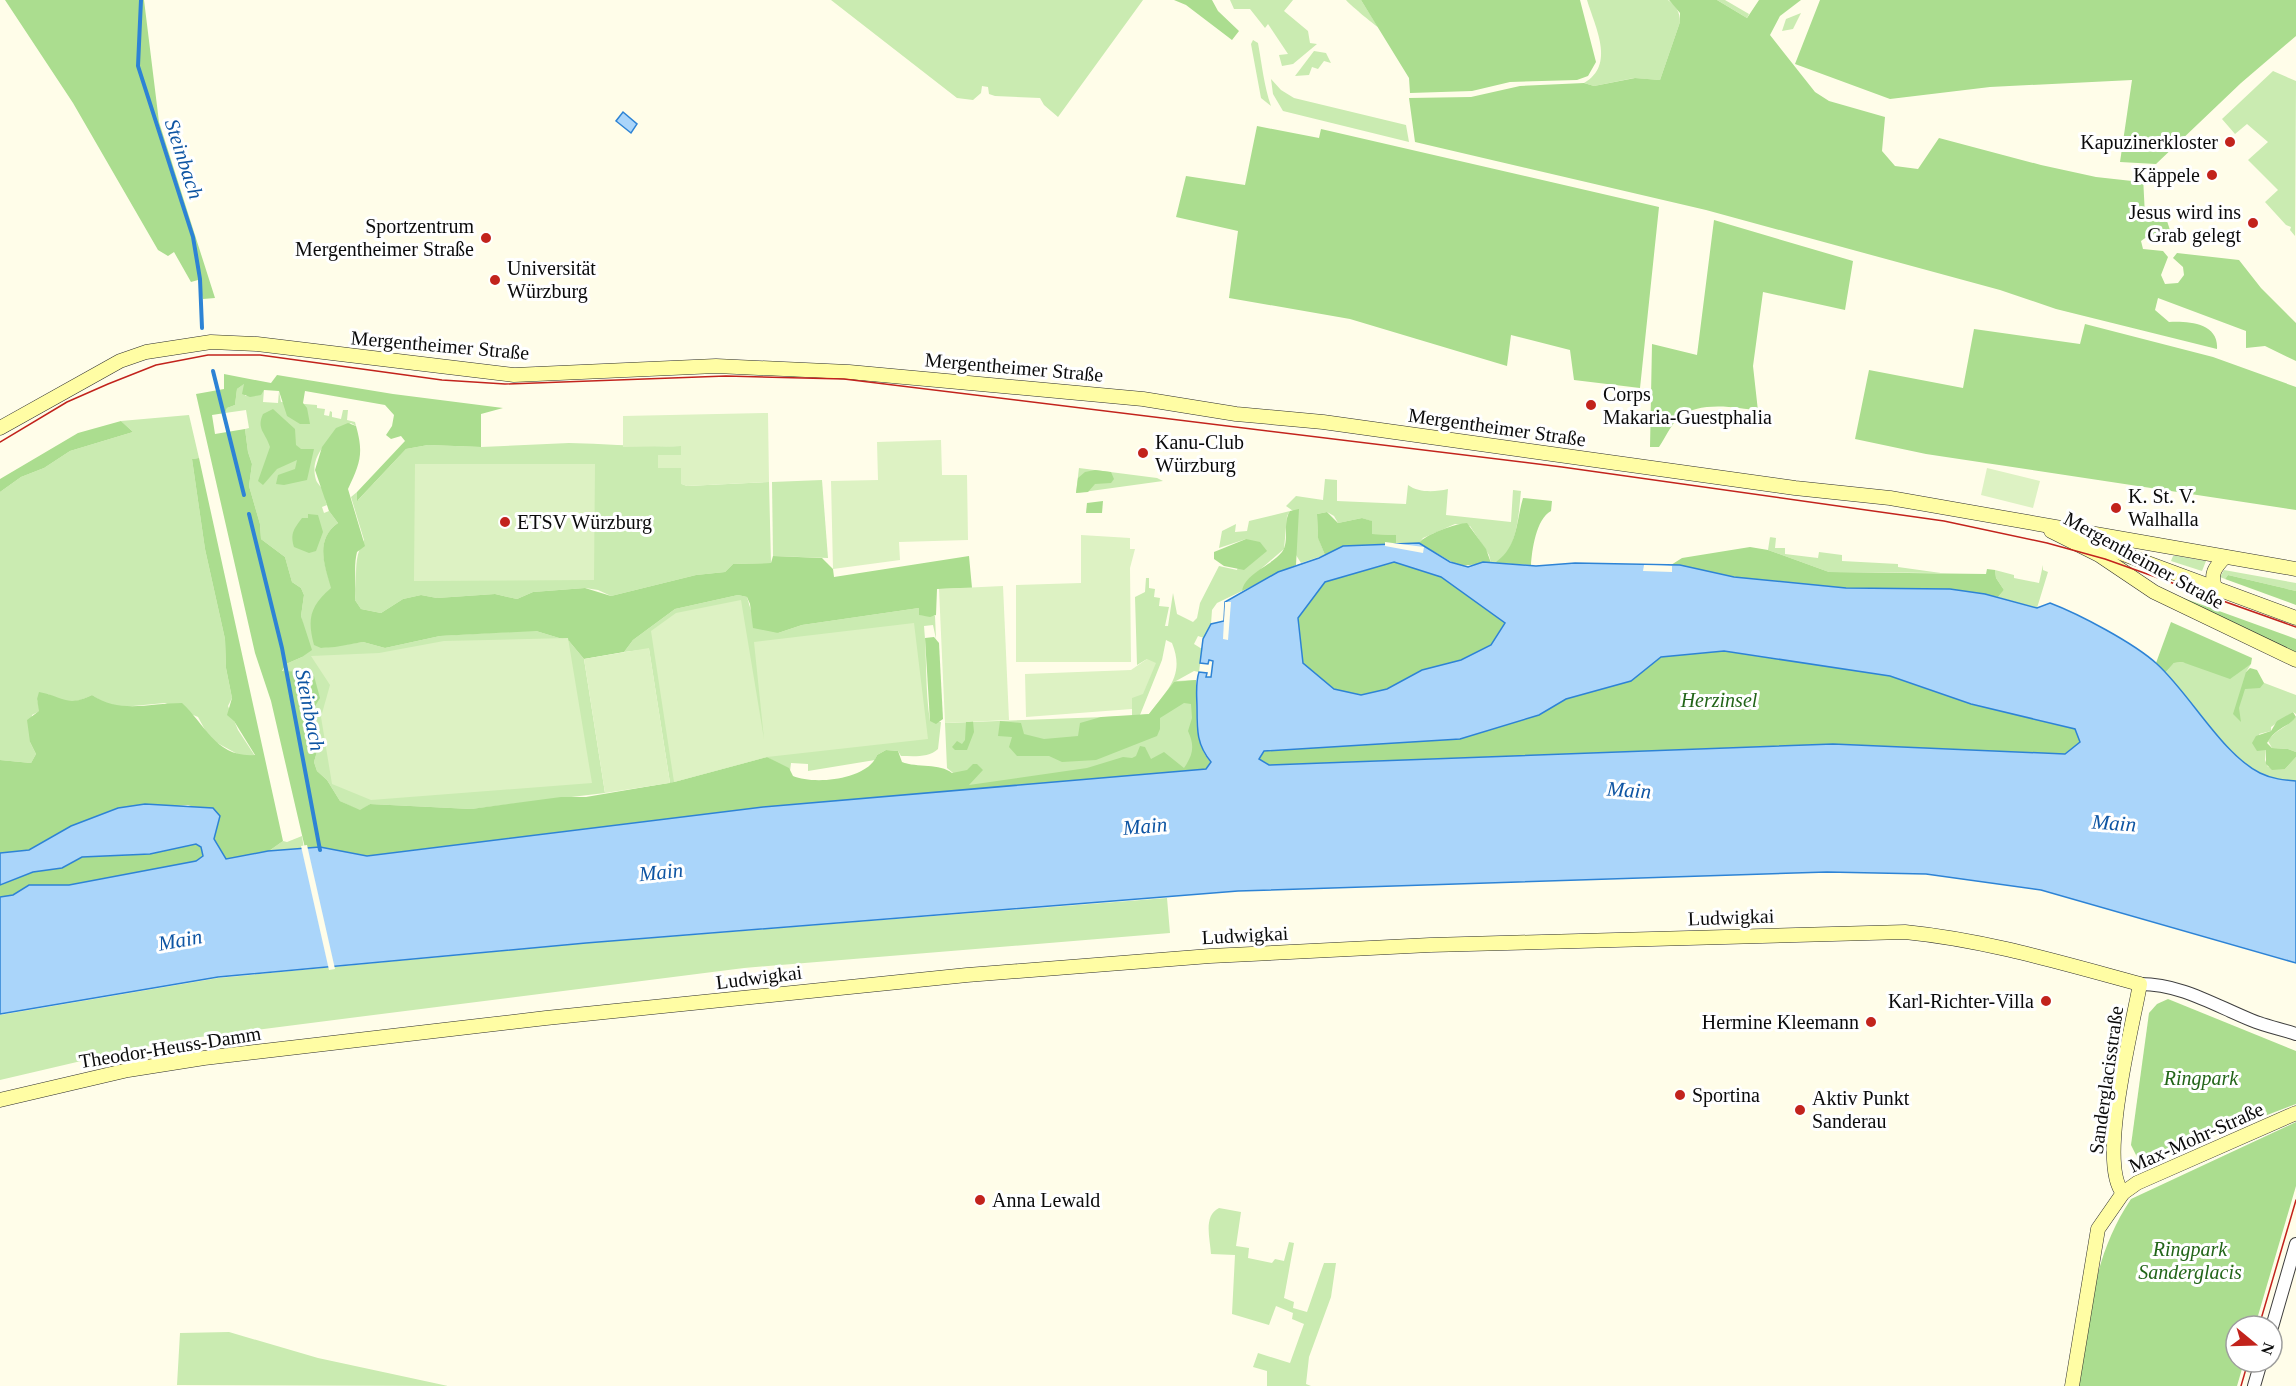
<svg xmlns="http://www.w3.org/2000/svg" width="2296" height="1386" font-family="'Times New Roman',serif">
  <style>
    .green { fill: #caebb1; fill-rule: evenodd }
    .forest { fill: #abdd8f }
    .pitch { fill: #ddf2c3 }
    .water { fill: #aad5fa; stroke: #2d83d5; stroke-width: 1.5; fill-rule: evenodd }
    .pier { fill: #fffde9 }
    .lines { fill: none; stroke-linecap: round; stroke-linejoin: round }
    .stream { stroke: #2d83d5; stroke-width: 4 }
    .tertiary-casing { stroke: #3e3e3e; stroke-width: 14 }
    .secondary-casing { stroke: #2d2d2d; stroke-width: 15 }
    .tertiary { stroke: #fff; stroke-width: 12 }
    .secondary { stroke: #fffda4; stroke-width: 14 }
    .tram { stroke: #c2231c; stroke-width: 1.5 }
    .poi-dot { fill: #c2231c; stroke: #fff; stroke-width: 2 }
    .labels { text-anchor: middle; stroke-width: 6; stroke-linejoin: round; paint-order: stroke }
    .poi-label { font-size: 20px; fill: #0b0b0b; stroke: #fff; text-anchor: start }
    .street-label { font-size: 20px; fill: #0b0b0b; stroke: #fff }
    .park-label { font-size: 20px; font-style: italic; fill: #226519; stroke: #fff }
    .water-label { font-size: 21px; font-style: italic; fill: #0e55a3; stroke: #fff }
  </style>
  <rect width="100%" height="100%" fill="#fffde9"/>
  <g class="green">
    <polygon points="831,0 1143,0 1058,117 1044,105 1040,98 995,96 989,94 988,87 982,86 981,93 973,100 957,98"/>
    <polygon points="1230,0 1293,0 1284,11 1308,31 1310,43 1317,44 1293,64 1282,66 1279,55 1288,54 1268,24 1265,28 1250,9 1234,9"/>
    <path d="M1346 0H1361L1378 27C1374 25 1348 3 1346 0Z"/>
    <path d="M1587 0H1668C1676 6 1680 12 1680 22L1660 80 1634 78 1594 86 1584 83C1616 65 1595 27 1587 0Z"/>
    <polygon points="1717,0 1725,0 1749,14 1747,18"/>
    <polygon points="1801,13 1793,29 1782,31 1786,19"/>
    <path d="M1253 40 1258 43C1262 65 1264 86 1271 106L1261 98 1251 44Z"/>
    <polygon points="1314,51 1326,53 1331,63 1324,61 1318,69 1312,67 1309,75 1295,76"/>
    <polygon points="2273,71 2296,81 2295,236 2290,230 2291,227 2286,225 2265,202 2278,190 2248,160 2268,142 2247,124 2235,134 2222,119"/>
    <polygon points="1271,79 1281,90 1294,98 1406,125 1409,142 1283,111 1273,94"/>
    <path d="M245 383V396H255L264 390 263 402 278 403 279 391 281 402 317 405V408L325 409 324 415 329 416 330 411 332 412V417L341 419 343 410H348L347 420 355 422 356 426 351 423C333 436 308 453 316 480 318 485 322 487 324 491 325 496 325 501 327 505L322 507 324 513 329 511 338 523C314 540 325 567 332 588L326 593 321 648 363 642 385 648 440 636 521 631H536L569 641 584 659 605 793 471 809 370 804 360 811 340 801 327 780 317 771 314 762 318 748 308 727 304 672H282L286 664 302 657 307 641 301 616 304 595 301 588 292 582 285 557 261 539 260 524 249 486 252 464 248 452 245 429 249 428 246 410 225 413 227 408 235 405 237 389Z"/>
    <path d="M189 415 199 458 192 459 205 549 225 639 226 668 232 698 228 706 238 730 255 756H241L210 739 198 717 165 703 122 707 104 703 92 695C75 704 65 703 48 694L37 699 40 711 32 715 30 742 36 754 31 763 0 760V492L21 477 44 468 70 451 133 432 121 421Z"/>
    <path d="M569 443C607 444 643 447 681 446V455H658V468H681L682 484 687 486 769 482 771 563 733 564 725 572 696 575 611 596 598 590 585 588 533 592 517 599 495 594 437 598 421 595 403 599 381 613 361 609 355 600C358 577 352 560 364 540L351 497 357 492 358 500 406 449 428 445 481 447Z"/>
    <polygon points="1079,468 1157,478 1163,481 1076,493"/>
    <path d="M1325 479 1337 480V501L1406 504 1408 485C1419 493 1435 492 1448 489L1446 515 1511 522 1513 490 1521 491C1519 508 1518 560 1491 563L1489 555 1470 526 1455 524 1423 538 1419 543 1396 544 1395 535 1372 534 1371 521 1362 518 1338 523 1334 516 1327 512 1317 514 1318 537 1325 555 1301 563 1296 555V513L1286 506 1296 496 1323 500Z"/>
    <polygon points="822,480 828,558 773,556 772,482"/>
    <path d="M1290 511 1287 516 1284 549 1248 580 1242 591 1217 603 1212 610 1211 624 1204 638 1198 636 1194 644 1202 649 1199 672 1194 671 1176 681 1196 680 1197 710 1206 769 975 791 947 768 945 723 1132 716V697L1147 659 1137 665 1135 597 1145 592 1146 578H1149V588L1155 589 1154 597 1160 598 1159 606 1169 607 1165 626H1168L1173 593 1177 614 1193 622 1197 618 1200 603 1219 566 1237 570 1246 539 1219 548 1222 531 1236 524 1235 532 1247 531 1249 521ZM1166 640 1172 643C1185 675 1168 689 1149 714L1140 715 1162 660Z"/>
    <polygon points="1772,524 1770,537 1776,538 1775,548 1785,548 1785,554 1818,558 1819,552 1842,555 1842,561 1898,564 1898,567 1941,573 1829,572 1768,550"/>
    <polygon points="2173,556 2177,556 2206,561 2202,571 2171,561"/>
    <polygon points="2043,565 2043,570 2048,572 2037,608 1998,597 2004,590 1996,578 1995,570 2014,575 2014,578 2039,583"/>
    <polygon points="2224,570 2296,583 2296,591 2228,575 2225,579 2220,577"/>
    <path d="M738 595 747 597 752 614 778 633 802 625 919 608V615L935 616 936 639 933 625 924 626C927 657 925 690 930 721L941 722 938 749C929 758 913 756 901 756L898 751 886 750 877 755 875 760 808 771V764L791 763 790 771 767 757 670 783 649 649 624 652 633 640 675 609Z"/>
    <path d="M2182 662 2234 674 2251 664 2246 672V676L2296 695V714L2293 712 2271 727V731L2259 734 2266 749 2265 760 2268 767 2285 769 2296 757V781C2284 780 2271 779 2260 773 2228 757 2191 701 2165 673L2174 663Z"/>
    <path d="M2296 717V752L2288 749 2272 748 2268 741C2276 729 2288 727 2296 717Z"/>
    <polygon points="302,836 304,849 269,851 283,841 287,842"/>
    <polygon points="1167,898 1170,933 744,968 200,1037 124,1051 0,1080 0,1015 218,978 586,943"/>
    <path d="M1219 1208 1241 1212 1236 1246 1249 1248 1248 1258 1272 1263 1275 1259 1284 1261 1289 1242 1294 1243 1284 1298 1294 1302 1293 1308 1307 1312 1324 1263H1336L1331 1297 1309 1357 1306 1384 1311 1386H1267V1371L1253 1367 1258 1353 1290 1363 1304 1324 1292 1319 1293 1313 1276 1306 1269 1325 1232 1314 1235 1255 1211 1254C1210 1238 1203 1216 1219 1208Z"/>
    <polygon points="229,1332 318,1358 448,1386 177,1385 180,1333"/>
  </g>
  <g class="forest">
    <polygon points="5,0 144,0 159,122 215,298 203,299 198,280 191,282 174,252 168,256 158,250 73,103"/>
    <polygon points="1174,0 1212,0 1218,11 1239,31 1232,40 1186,5"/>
    <polygon points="1361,0 1580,0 1596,62 1588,76 1577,80 1510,82 1472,91 1410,93 1409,78"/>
    <path d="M1669 0H1717L1747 18 1759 0H1801L1780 16 1770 35 1815 92 1829 101 1885 117 1882 151 1895 166 1918 169 1939 138 2041 165 2096 177 2132 181 2143 176 2145 216 2166 218 2171 233 2148 236 2141 241 2143 249 2163 251 2168 257 2161 275 2165 284 2178 283 2184 275 2183 267 2173 258 2177 253 2239 260 2261 288 2296 323V361L2265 346 2246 348V331L2158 298 2155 310 2169 322C2188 321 2219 323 2217 349L2056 309 2000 290 1706 210 1415 142 1409 98 1471 97 1520 86 1584 83 1594 86 1635 78 1660 80 1680 22V13Z"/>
    <polygon points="1820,0 2296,0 2296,36 2241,83 2156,164 2120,162 2132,80 1990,87 1890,99 1795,64"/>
    <polygon points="1257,126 1319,138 1321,129 1659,207 1640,388 1574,380 1570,350 1511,335 1507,366 1350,319 1229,298 1238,231 1176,217 1186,176 1245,185"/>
    <path d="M1714 220 1853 261 1845 310 1763 292 1753 366 1758 411C1735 407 1698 401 1678 418 1671 425 1665 438 1659 447H1650L1652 344 1697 355Z"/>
    <polygon points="2085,324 2213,357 2296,387 2296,510 1926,454 1855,439 1869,370 1963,388 1974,329 2080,344"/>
    <path d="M224 374 271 383 277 375 393 394 503 408 481 414V447L428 445 406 449 357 501V492L405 441 401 436 391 439 386 435 392 426 394 415 385 405 305 391 303 403 307 408 310 424H300L287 416 279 391 264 390 261 395 250 397 242 394 244 384 237 389 235 405 227 408 225 413 212 415 215 434 245 429 248 452 252 464 249 486 260 524 261 539 285 557 292 582 301 588 304 595 301 616 312 650 302 657 286 664 282 671 304 672 314 676 320 698 309 716 308 727 318 748 314 762 317 771 327 780 340 801 360 810 370 804 471 809 561 797H586L674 782 767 757 789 768 793 776C814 785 868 780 877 755L886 750 898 751 902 762C917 768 940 763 952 773L967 770 973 764H977L983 770 969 785 1087 768 1123 757 1132 758 1136 756 1140 746 1145 747 1151 759 1164 752 1184 768C1193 755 1195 746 1188 731L1192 718 1191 704 1184 703 1160 718V729L1157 736 1096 760 1062 762 1049 756H1017L1009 747 1012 737 998 736 1000 721 1021 723 1024 734 1044 739 1078 736 1080 723 1101 717 1149 714 1174 682 1196 680C1197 710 1191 739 1211 763L1206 769 763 807 367 856 323 848H305L271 701 255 653 196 394 224 389Z"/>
    <path d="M273 409 295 429 296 445 301 449H314L307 480 284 485 276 484 278 475 295 469 297 460 277 469 263 485 258 481 270 447C266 433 256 429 263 414Z"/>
    <polygon points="121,421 133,432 70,451 44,468 21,477 0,492 0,479 78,433"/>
    <path d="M348 423 356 426C364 454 360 463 348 489L365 546 357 552C353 568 357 583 355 600L361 609 381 613 403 599 421 595 437 598 495 594 517 599 533 592 585 588 611 596 696 575 725 572 733 564 771 563 773 556 822 558 833 569 834 577 969 556 972 588 937 589 936 615 930 617 919 615V608L802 625 778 633 753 628 750 604 747 597 738 595 675 609 633 640 624 652 584 659 569 641 536 631 440 636 385 648 363 642 335 647 321 648 314 645C307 619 310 606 331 588 325 566 314 540 338 523L329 511 315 470 322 447 336 428Z"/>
    <path d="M199 458 283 841 269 851 226 859 214 839 220 816 188 805 165 807 145 804 118 808 71 826 29 850 0 853V760L31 763 36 754 30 742 27 720 39 711 37 699 39 692C63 696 66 708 92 695 120 714 150 703 182 703 206 725 216 758 255 755L234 721 227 715 232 698 226 668 225 639 205 549 192 459Z"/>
    <polygon points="1095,470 1111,472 1114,479 1111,483 1095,484 1088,492 1076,493 1078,478 1085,472"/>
    <path d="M1523 498 1552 501 1551 511C1536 519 1532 550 1531 565L1494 563C1518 549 1516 521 1523 498Z"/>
    <polygon points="1103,501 1102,513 1086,513 1087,503"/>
    <path d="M1299 509 1296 565 1242 591C1245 573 1271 566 1282 552 1290 541 1282 523 1290 511Z"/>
    <polygon points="1327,512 1338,523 1362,518 1372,521 1372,534 1396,535 1396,544 1343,546 1325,555 1318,538 1317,514"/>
    <path d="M308 514 318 515 323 532 316 551 309 553 294 547C290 533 294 529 302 518H308Z"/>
    <path d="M1467 523 1486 549 1491 563 1459 566 1419 543C1424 535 1457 523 1467 523Z"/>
    <polygon points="1246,539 1260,542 1267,551 1244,570 1224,566 1214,559 1214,552"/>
    <polygon points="1750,547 1768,550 1829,572 1986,574 1987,569 1995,570 1996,578 2004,590 1998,597 1950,589 1846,588 1734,577 1671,565 1682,558"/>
    <polygon points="1394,562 1441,577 1505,622 1491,645 1461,660 1422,670 1387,689 1361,695 1334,689 1303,663 1298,618 1325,582"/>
    <polygon points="2228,575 2296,591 2296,605 2225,579"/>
    <polygon points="2161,590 2296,639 2296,654"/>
    <polygon points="2171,622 2252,658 2251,664 2230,679 2182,662 2174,663 2165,673 2156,663"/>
    <polygon points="934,637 939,643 943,719 936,724 930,721 925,638"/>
    <polygon points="1724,651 1890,676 1971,704 2075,729 2080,742 2065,754 1833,744 1268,765 1259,759 1263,751 1539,715 1566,699 1631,681 1661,657"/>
    <polygon points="2250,668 2257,670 2264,683 2260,688 2245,689 2239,708 2241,722 2233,714 2246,672"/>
    <path d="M2293 712 2296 717C2288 728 2277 726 2267 743L2272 748 2288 749 2296 752V757L2285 769 2272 770 2266 764V750L2257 751 2252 743 2256 736 2271 731 2277 721Z"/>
    <polygon points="973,721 974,732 967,750 955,750 952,747 957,741 962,744 965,740 966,722"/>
    <polygon points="196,844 201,847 203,856 196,861 69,885 29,885 13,895 0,897 0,885 33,872 62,868 82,857 150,854"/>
    <polygon points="2168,999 2296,1051 2296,1104 2147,1161 2137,1157 2131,1145 2149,1013 2157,1004"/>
    <path d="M2296 1122V1186L2255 1326H2236V1362H2244L2237 1386H2079C2089 1319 2092 1257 2131 1199Z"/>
  </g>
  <g class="pitch">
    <polygon points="768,413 769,482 687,486 681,484 681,468 658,468 658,455 681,455 681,446 623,447 623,416"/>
    <polygon points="941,440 942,475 967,475 968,540 899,542 900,560 833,569 831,481 878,480 877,442"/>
    <polygon points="415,464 595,464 594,580 414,581"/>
    <polygon points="1987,468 2040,481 2033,508 1981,495"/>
    <polygon points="1081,535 1130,538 1130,549 1135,549 1130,568 1131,662 1016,662 1016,585 1081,583"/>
    <polygon points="1003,586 1009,720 945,723 939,589"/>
    <polygon points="741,600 764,739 754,642 914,623 928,739 767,757 674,782 651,631 676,613"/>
    <polygon points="568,638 592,783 371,800 332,784 321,717 330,685 311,656 379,653 444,641"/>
    <polygon points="649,648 670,783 605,793 584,659"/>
    <polygon points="1147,659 1156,663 1143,694 1132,698 1132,709 1026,717 1025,674 1131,670"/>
  </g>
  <g class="water">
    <polygon points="623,112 637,124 631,133 616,121"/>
    <path d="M1419 543 1450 562 1468 567 1483 562 1536 566 1575 563 1680 565 1734 577 1846 588 1950 589 1985 594 2037 608 2050 603C2079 614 2134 643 2157 664 2190 694 2222 754 2260 773 2272 779 2284 780 2296 781V963L2041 890 1926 874 1827 872 1238 891 586 943 218 977 0 1014V897L13 895 29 885H69L196 861 203 856 201 847 196 844 150 854 82 857 62 868 33 872 0 885V853L29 850 71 826 118 808 145 804 213 808 220 816 214 839 226 859 268 851 320 847 367 856 763 807 1206 769 1211 762C1197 745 1197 731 1197 709 1197 696 1195 684 1199 672L1207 673 1206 677H1211L1213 661 1209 660 1208 664 1200 663 1203 639 1211 624 1224 621 1225 602 1278 572 1319 558 1343 546ZM1394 562 1441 577 1505 623 1491 645 1461 660 1422 670 1387 689 1361 695 1334 689 1303 663 1298 618 1325 582ZM1724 651 1890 676 1971 704 2075 729 2080 742 2065 754 1833 744 1269 765 1259 759 1264 751 1460 739 1539 715 1566 699 1631 681 1661 657Z"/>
  </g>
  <g class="pier">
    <polygon points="1385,542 1424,547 1423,553 1385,546"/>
    <polygon points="1644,565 1672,566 1672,572 1643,571"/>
    <polygon points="1225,602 1231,602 1228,640 1223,639"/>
    <polygon points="307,845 335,969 329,970 301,846"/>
  </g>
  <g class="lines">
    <g class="stream">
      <polyline points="141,0 138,66 193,237 200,279 202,328"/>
      <polyline points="213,371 244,495"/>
      <polyline points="249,514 282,648 320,850"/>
    </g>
    <g class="tertiary-casing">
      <g id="tertiary">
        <path d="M2140 984C2181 984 2214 1005 2251 1020 2265 1026 2281 1029 2296 1034"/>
        <polyline points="2272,1327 2296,1244"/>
        <polyline points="2254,1386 2261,1362"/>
      </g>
    </g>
    <g class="secondary-casing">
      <g id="secondary">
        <polyline points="0,428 120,361 146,352 211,342 257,344 514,375 716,366 849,372 1143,399 1236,414 1323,422 1795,488 1890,498 2296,569"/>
        <polyline points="2051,531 2099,555 2154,592 2296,660"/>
        <polyline points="2080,538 2296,618"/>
        <path d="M2216 589C2209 575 2215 567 2225 557"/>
        <path d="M0 1100 128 1070 204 1058 546 1018 967 975 1210 956 1430 945 1905 932C1986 940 2062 963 2140 984 2133 1025 2097 1163 2123 1193"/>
        <polyline points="2072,1386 2098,1229 2123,1193 2137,1183 2296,1113"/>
      </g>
    </g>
    <use href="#tertiary" class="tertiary"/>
    <use href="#secondary" class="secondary"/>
    <g class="tram">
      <polyline points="0,442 67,402 108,384 156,365 208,355 260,355 442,380 505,384 726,376 844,379 1562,467 1944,521 2047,543 2105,559 2296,627"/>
      <polyline points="2259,1326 2296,1200"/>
      <polyline points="2241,1386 2248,1362"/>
    </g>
  </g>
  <g class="poi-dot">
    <circle cx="2230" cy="142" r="6"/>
    <circle cx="2212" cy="175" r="6"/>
    <circle cx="2253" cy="223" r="6"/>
    <circle cx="486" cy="238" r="6"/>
    <circle cx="495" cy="280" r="6"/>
    <circle cx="1591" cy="405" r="6"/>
    <circle cx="1143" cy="453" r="6"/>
    <circle cx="2116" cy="508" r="6"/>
    <circle cx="505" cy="522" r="6"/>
    <circle cx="2046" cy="1001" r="6"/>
    <circle cx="1871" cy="1022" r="6"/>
    <circle cx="1680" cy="1095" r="6"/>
    <circle cx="1800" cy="1110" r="6"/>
    <circle cx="980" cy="1200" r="6"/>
  </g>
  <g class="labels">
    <g class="poi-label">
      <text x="2218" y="149" text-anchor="end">Kapuzinerkloster</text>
      <text x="2200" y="182" text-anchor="end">Käppele</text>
      <text x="2241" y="219" text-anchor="end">Jesus wird ins<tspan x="2241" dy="23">Grab gelegt</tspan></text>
      <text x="474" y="233" text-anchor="end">Sportzentrum<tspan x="474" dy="23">Mergentheimer Straße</tspan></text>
      <text x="507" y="275">Universität<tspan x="507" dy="23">Würzburg</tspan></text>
      <text x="1603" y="401">Corps<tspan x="1603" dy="23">Makaria-Guestphalia</tspan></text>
      <text x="1155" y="449">Kanu-Club<tspan x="1155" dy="23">Würzburg</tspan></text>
      <text x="2128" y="503">K. St. V.<tspan x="2128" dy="23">Walhalla</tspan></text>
      <text x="517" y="529">ETSV Würzburg</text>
      <text x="2034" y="1008" text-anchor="end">Karl-Richter-Villa</text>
      <text x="1859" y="1029" text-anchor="end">Hermine Kleemann</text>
      <text x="1692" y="1102">Sportina</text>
      <text x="1812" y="1105">Aktiv Punkt<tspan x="1812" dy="23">Sanderau</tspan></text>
      <text x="992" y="1207">Anna Lewald</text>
    </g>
    <g class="street-label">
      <text transform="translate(440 345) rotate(5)" y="7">Mergentheimer Straße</text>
      <text transform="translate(1014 367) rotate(5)" y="7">Mergentheimer Straße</text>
      <text transform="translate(1497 427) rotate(8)" y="7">Mergentheimer Straße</text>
      <text transform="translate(2144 560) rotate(29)" y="7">Mergentheimer Straße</text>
      <text transform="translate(1731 917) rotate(-2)" y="7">Ludwigkai</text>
      <text transform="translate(1245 935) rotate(-3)" y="7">Ludwigkai</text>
      <text transform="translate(759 977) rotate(-7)" y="7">Ludwigkai</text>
      <text transform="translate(170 1047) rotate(-9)" y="7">Theodor-Heuss-Damm</text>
      <text transform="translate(2106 1080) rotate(-82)" y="7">Sanderglacisstraße</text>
      <text transform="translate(2196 1137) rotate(-24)" y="7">Max-Mohr-Straße</text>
    </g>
    <g class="park-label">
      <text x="1719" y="707">Herzinsel</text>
      <text x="2201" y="1085">Ringpark</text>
      <text x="2190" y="1256">Ringpark<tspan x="2190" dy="23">Sanderglacis</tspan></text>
    </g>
    <g class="water-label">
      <text transform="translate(184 159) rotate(72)" y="7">Steinbach</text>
      <text transform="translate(310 710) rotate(79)" y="7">Steinbach</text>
      <text transform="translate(1629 790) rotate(4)" y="7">Main</text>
      <text transform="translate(2114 823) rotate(4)" y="7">Main</text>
      <text transform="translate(1145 826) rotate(-5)" y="7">Main</text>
      <text transform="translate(661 872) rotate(-6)" y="7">Main</text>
      <text transform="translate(180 940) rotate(-10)" y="7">Main</text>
    </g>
  </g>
  <g transform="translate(2254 1344) rotate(109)"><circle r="28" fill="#ffffff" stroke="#9d9d9d" stroke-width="1.5"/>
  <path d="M0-4.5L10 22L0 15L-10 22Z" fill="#c2231c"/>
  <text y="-9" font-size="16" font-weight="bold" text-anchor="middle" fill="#0b0b0b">N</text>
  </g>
</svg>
